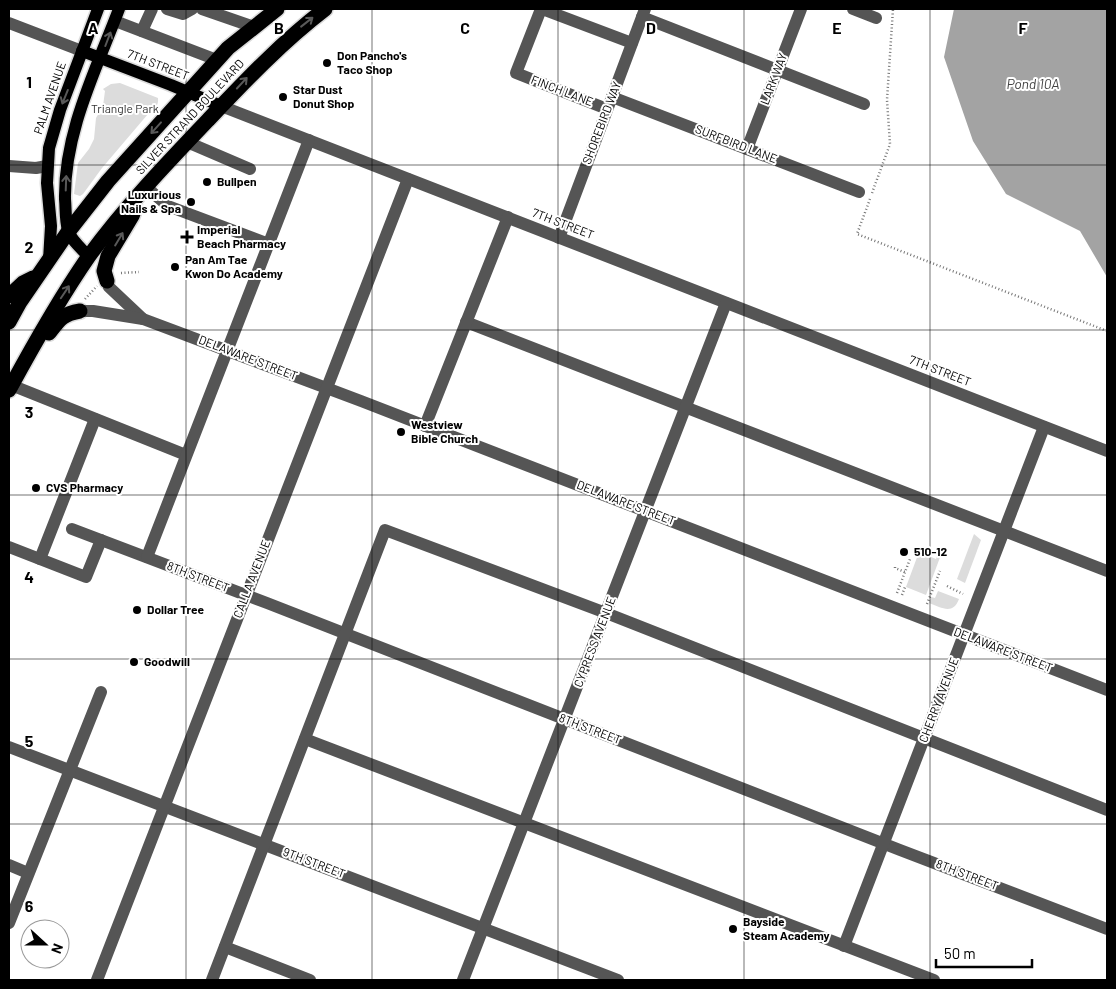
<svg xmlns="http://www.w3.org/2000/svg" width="1116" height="989" font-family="Barlow,sans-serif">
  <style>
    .green { fill: #dcdcdc }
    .water { fill: #a3a3a3 }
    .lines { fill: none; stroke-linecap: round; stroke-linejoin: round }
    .major-casing { stroke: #dbdbdb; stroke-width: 15 }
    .highway-casing { stroke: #dbdbdb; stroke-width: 18 }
    .path { stroke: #777; stroke-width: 2.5; stroke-dasharray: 1 2.5; stroke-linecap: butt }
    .minor { stroke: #555; stroke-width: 12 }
    .major { stroke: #000; stroke-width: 12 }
    .highway { stroke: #000; stroke-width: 15 }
    .oneway { stroke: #595959 }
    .grid { fill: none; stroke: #000; stroke-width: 1; stroke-opacity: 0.55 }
    .poi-dot { fill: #000; stroke: #fff; stroke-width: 2 }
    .labels { text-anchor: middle; stroke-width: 4; stroke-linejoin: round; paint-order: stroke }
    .poi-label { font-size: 12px; font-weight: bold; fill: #000; stroke: #fff; text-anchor: start }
    .street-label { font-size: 12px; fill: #000; stroke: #fff }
    .park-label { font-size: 12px; fill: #333; stroke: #fff }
    .water-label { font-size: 14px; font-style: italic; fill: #444; stroke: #fff }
    .grid-label { font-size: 16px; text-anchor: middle; font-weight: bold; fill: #000; stroke: #fff; stroke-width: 4; stroke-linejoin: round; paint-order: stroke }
  </style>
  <rect width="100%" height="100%" fill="#fff"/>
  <g class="green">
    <path d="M120 83 158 98C159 106 154 110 148 114L102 168 83 194 80 196 74 194 78 163 89 149 94 139 96 118 103 106 105 91 103 89 111 84Z"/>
    <polygon points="974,534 981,540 965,583 957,579"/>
    <polygon points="939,551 942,552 926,595 906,587 919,552 936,559"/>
    <path d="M938 591 959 599C953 615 942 608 929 603L931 597 935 598Z"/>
  </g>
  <polygon class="water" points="954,9 1107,9 1107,277 1080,231 1006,194 973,141 944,57"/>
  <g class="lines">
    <g class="major-casing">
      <g id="major">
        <polyline points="82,51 171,85 221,106"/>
        <path d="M89 257C82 249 70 239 68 230 65 220 66 209 65 199 64 132 96 70 119 9"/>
        <polyline points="49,260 51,226 47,183 49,148 60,110 98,9"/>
      </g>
    </g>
    <g class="highway-casing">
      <g id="highway">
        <polyline points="107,281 104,271 108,256 132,216 135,208"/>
        <polyline points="9,296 23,283 33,278"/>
        <polyline points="9,322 20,302 68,232 108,181 228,48 277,9"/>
        <path d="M49 333C59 320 62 314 80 311"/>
        <path d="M9 390C34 344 59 299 89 256 124 208 168 162 209 119 246 80 282 42 325 9"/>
      </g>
    </g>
    <g class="path">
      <polyline points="872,193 890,144 887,100 893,9"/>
      <polyline points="870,199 857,234 1107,331"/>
      <polyline points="121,273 139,272"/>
      <polyline points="85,299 97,286"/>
      <polyline points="895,567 895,568 905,572"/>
      <polyline points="947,586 963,594"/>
      <polyline points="897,593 910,559"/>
      <polyline points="902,595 905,587"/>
      <polyline points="927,604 940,571"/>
    </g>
    <g class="minor">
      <polyline points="167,9 183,14 192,9"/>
      <polyline points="202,9 254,27"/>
      <polyline points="541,9 516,73 607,109"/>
      <polyline points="542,9 632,43"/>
      <polyline points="853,9 876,18"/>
      <polyline points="642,17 864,104"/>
      <polyline points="115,21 217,60"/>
      <polyline points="9,23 82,51"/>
      <polyline points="142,31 152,9"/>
      <polyline points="612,97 859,192"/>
      <polyline points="221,106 1107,451"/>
      <polyline points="187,142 250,169"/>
      <polyline points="747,149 801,9"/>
      <polyline points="9,166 36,168 47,166"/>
      <polyline points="146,187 168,206 269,244"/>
      <polyline points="559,238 645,9"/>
      <polyline points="107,281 109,287 143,319"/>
      <polyline points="80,311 93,311 143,319 361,401 1107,690"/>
      <polyline points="466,322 1107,571"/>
      <polyline points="11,385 186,455"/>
      <polyline points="425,426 508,217"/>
      <polyline points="72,529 267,603 900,850 1107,929"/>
      <polyline points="9,547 86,577 101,540"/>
      <polyline points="147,557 309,140"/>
      <polyline points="40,559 95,419"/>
      <polyline points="305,739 934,980"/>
      <polyline points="9,747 618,980"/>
      <polyline points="9,865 28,873"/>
      <polyline points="9,923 101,692"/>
      <polyline points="844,946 1044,427"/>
      <polyline points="225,947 310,980"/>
      <polyline points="97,980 408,179"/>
      <polyline points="212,980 385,530 606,613 1107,810"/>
      <polyline points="463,980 726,303"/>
    </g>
    <use href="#major" class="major"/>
    <use href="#highway" class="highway"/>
  </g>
  <defs><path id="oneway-shaft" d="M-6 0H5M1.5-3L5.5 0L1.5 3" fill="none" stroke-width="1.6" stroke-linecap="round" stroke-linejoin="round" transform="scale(1.25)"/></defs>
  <g class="oneway">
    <use href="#oneway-shaft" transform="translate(307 22) rotate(-38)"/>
    <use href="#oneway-shaft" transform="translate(108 39) rotate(-69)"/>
    <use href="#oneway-shaft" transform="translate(242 83) rotate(-47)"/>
    <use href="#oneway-shaft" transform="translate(65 97) rotate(112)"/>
    <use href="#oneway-shaft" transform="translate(156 128) rotate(132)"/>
    <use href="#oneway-shaft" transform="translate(66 183) rotate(-88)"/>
    <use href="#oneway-shaft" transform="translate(119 239) rotate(-59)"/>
    <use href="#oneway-shaft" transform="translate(65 292) rotate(-56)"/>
  </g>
  <path class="grid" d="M186 9V980M372 9V980M558 9V980M744 9V980M930 9V980M9 165H1107M9 330H1107M9 495H1107M9 659H1107M9 824H1107"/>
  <g class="poi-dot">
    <circle cx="327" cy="63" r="5"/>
    <circle cx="283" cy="97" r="5"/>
    <circle cx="207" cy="182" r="5"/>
    <circle cx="191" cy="202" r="5"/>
    <path d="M184.5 229.5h5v5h5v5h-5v5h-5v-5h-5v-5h5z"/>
    <circle cx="175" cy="267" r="5"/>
    <circle cx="401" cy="432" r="5"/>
    <circle cx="36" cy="488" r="5"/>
    <circle cx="904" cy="552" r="5"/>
    <circle cx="137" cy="610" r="5"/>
    <circle cx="134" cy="662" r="5"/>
    <circle cx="733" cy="929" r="5"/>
  </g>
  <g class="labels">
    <g class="poi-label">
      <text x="337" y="60">Don Pancho's<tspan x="337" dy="14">Taco Shop</tspan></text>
      <text x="293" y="94">Star Dust<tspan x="293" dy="14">Donut Shop</tspan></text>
      <text x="217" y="186">Bullpen</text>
      <text x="181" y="199" text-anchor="end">Luxurious<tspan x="181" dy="14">Nails &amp; Spa</tspan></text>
      <text x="197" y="234">Imperial<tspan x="197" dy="14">Beach Pharmacy</tspan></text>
      <text x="185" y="264">Pan Am Tae<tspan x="185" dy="14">Kwon Do Academy</tspan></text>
      <text x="411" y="429">Westview<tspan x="411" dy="14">Bible Church</tspan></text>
      <text x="46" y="492">CVS Pharmacy</text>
      <text x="914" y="556">510-12</text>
      <text x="147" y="614">Dollar Tree</text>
      <text x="144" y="666">Goodwill</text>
      <text x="743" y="926">Bayside<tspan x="743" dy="14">Steam Academy</tspan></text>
    </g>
    <g class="street-label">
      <text transform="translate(158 65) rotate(21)" y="4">7TH STREET</text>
      <text transform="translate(774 79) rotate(-69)" y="4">LARK WAY</text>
      <text transform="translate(562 91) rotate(21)" y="4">FINCH LANE</text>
      <text transform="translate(50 98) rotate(-71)" y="4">PALM AVENUE</text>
      <text transform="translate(190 117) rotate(-47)" y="4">SILVER STRAND BOULEVARD</text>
      <text transform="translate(602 123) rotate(-69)" y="4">SHOREBIRD WAY</text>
      <text transform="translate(736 144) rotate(21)" y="4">SURFBIRD LANE</text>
      <text transform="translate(563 224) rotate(21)" y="4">7TH STREET</text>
      <text transform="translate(248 358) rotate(21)" y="4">DELAWARE STREET</text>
      <text transform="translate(940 371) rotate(21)" y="4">7TH STREET</text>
      <text transform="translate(626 503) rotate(21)" y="4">DELAWARE STREET</text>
      <text transform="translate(198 577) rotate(21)" y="4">8TH STREET</text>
      <text transform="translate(252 579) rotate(-69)" y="4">CALLA AVENUE</text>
      <text transform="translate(595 642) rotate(-69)" y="4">CYPRESS AVENUE</text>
      <text transform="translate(1003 650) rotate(21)" y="4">DELAWARE STREET</text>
      <text transform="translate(939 700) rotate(-69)" y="4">CHERRY AVENUE</text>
      <text transform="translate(590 729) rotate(21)" y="4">8TH STREET</text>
      <text transform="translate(314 863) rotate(21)" y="4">9TH STREET</text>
      <text transform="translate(967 875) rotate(21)" y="4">8TH STREET</text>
    </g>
    <g class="park-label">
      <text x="125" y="113">Triangle Park</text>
    </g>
    <g class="water-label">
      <text x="1033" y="89">Pond 10A</text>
    </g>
  </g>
  <g class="grid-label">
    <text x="93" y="34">A</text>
    <text x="279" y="34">B</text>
    <text x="465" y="34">C</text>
    <text x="651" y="34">D</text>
    <text x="837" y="34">E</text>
    <text x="1023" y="34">F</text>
    <text x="29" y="88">1</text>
    <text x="29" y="253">2</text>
    <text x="29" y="418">3</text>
    <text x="29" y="583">4</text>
    <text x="29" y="747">5</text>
    <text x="29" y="912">6</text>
  </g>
  <rect width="1116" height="989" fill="none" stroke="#000000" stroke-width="20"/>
  <g transform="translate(45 944) rotate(111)"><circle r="24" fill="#ffffff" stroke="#999999"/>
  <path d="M0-4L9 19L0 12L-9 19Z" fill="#000000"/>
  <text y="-8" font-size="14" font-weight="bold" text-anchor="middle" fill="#000000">N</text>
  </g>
  <path d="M936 959v8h96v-8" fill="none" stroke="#000000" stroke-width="2.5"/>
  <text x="944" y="959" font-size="15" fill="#000000" stroke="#ffffff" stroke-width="4" paint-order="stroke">50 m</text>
</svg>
